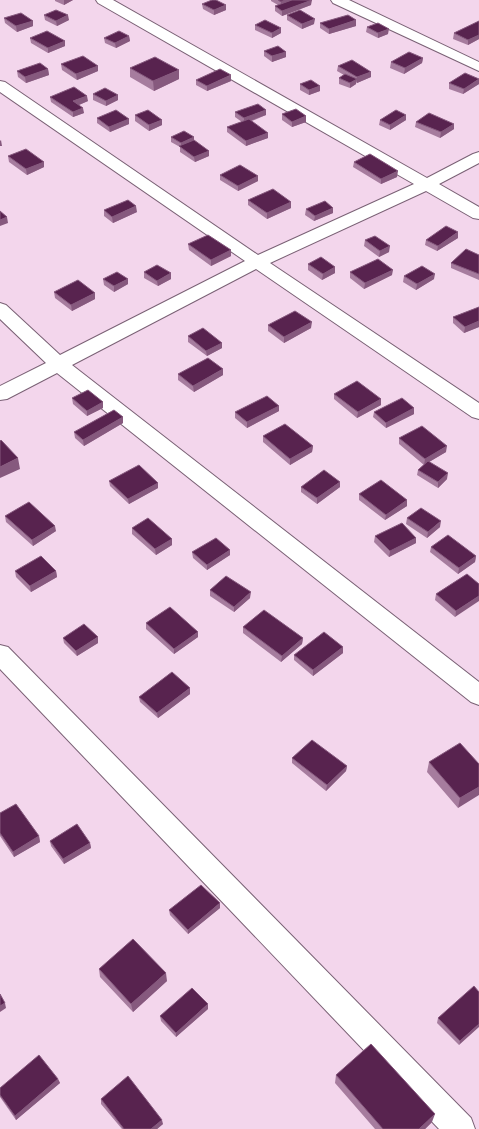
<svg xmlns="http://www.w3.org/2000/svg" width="479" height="1129" font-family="'PT Sans Narrow',sans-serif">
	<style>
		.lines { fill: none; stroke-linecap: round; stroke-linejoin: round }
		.minor-casing { stroke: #7a6175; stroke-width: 2 }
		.minor { fill: #fff; fill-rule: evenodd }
		.wall { fill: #a67c9e }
		.shaded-wall { fill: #86597e }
		.building { fill: #58234f; stroke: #86597e }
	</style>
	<rect width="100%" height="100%" fill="#f3d6ec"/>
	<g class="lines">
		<defs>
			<path id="minor" d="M96 0H113L427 178 473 154 479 152V163L439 184 479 207V219L473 218 426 191 270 263 479 403V419L472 417 256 269 72 365 479 682V705L471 702 57 373 7 399 0 400V386L46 363 0 319V303L6 305 60 355 245 261 0 92V81L5 82 258 255 414 184 98 3Z
				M331 0H349L479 62V71L333 3Z
				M0 645 8 647 471 1118 475 1129H439L0 669Z"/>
		</defs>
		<use href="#minor" class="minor-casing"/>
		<use href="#minor" class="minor"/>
	</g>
	<path class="wall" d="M55 0H73L64 5 55 1Z
		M271 0H311V5L282 16 275 11V6L278 5 271 1Z
		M202 4 226 10 214 15 203 9Z
		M44 15 69 20 57 26 45 20Z
		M287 15 314 24 302 29 287 20Z
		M4 18 33 21V26L17 32 5 23Z
		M356 20V26L329 34 320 28V23Z
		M479 21V39L468 45 453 39 454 33Z
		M255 25 281 33 272 38 255 30Z
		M367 27 388 34 378 38 366 32Z
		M129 36 130 41 116 48 105 43 104 38Z
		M30 38 65 41V46L48 53 31 43Z
		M264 51 286 52V57L272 62 264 56Z
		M423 58 422 63 404 74 390 68 391 62Z
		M61 64 98 66V71L77 80 62 70Z
		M338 66 371 77 357 83 356 82V84L350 88 339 84V78L344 75 337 71Z
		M130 68 179 79 154 91 130 77Z
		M48 69 49 75 26 83 18 77 17 71Z
		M196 80 231 81 207 91 196 85Z
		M449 83 479 84 463 94 449 89Z
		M300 84 320 91 309 95 300 90Z
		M93 94 118 95V100L106 106 93 100Z
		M50 97 88 101 79 105 84 113 73 117 51 102Z
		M235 112 266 115 252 121 268 138 246 146 227 132V127L242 122 235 117Z
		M282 114 306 116V122L292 127 282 120Z
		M135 115 162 125 149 131 135 121Z
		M406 115V120L390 130 379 125 380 120Z
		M97 118 129 119V124L110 132 97 123Z
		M416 122 454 124V129L440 138 415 127Z
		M171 137H194V141L209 151V156L195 162 180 152V147L171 142Z
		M8 156 44 162V167L27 175 9 162Z
		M354 162 397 177 381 184 353 167Z
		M220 175 258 176V181L238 191 220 180Z
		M248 200 291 202V208L267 219 248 205Z
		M306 209 333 213 314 221 305 215Z
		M104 210 137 212 113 223 104 216Z
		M458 238 437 251 425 245 426 240Z
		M365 240 389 252 379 257 364 246Z
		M188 244 231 250V256L211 266 189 250Z
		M479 255V280L451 268V263Z
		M308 264 335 267V273L322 280 308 270Z
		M144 272 171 279 158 286 144 278Z
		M350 272 392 275 364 289 350 278Z
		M404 276 434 279 416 290 403 282Z
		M103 279 128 284 114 292 104 285Z
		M54 292 95 299 72 311 55 298Z
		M479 307V327L464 333 453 323V317Z
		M268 325 311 328 284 343 268 331Z
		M188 336 222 343V348L207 356 188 342Z
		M178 374 223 375 194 392 178 380Z
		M334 394 381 399V405L357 418 334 399Z
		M72 398 103 402V408L87 416 73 404Z
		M279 406V411L247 428 235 418V412Z
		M414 408V414L386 428 373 417 374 412Z
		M123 417V423L84 446 75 438 74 432Z
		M263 436 313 446 312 452 290 465 263 442Z
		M399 438 446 452 429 462 447 479 438 488 417 475 418 470 424 465 399 444Z
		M109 481 158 483V488L129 504 110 486Z
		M301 487H340L317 504 301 492Z
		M359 494 407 500V506L385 520 359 500Z
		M5 516 56 531 33 546 6 522Z
		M407 518 440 527 427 538 406 524Z
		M132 528 172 539V545L156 555 132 534Z
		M375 536 416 538V543L389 557 374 542Z
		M431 547 476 556 475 562 458 574 430 552Z
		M192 552 230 555 207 570 193 558Z
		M15 571H56L57 577 31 592 16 577Z
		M467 574 455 617 435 600 436 594Z
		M210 590 250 598 234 612 210 596Z
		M146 623 198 637 174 654 146 629Z
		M243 627 303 638 302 644 281 662 243 633Z
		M63 638 98 643 77 656 64 643Z
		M343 647V653L313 676 294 660V655Z
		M190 694 158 718 140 702 139 697Z
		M292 758 347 766 346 771 326 791 292 763Z
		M429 762 479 764 458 808 427 772Z
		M0 813 39 836 40 842 14 857 0 836Z
		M50 841 90 843 91 848 64 864 51 846Z
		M220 908 188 934 170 915 169 910Z
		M99 969 167 981 133 1012 100 977Z
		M479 992 459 1045 437 1023 438 1018Z
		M208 1009 176 1037 161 1021 160 1016Z
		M336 1075 432 1122 425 1129H375L335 1083Z
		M58 1079 60 1083 16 1120 0 1097V1088Z
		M101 1099 163 1124 157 1129H122L101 1104Z"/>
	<path class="shaded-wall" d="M64 0H73L64 5Z
		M285 0H293L281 7V2Z
		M312 0 311 5 282 16V11Z
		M226 5V10L214 15V10Z
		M68 15 69 20 57 26 56 21Z
		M315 19 314 24 302 29V24Z
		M356 20V26L329 34V29Z
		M33 21V26L17 32 16 26Z
		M281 28V33L272 38V33Z
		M389 29 388 34 378 38V33Z
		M479 35V39L468 45V40Z
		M129 36 130 41 116 48 115 43Z
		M65 41V46L48 53V48Z
		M286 52V57L272 62V56Z
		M423 58 422 63 404 74 405 68Z
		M98 66V71L77 80 76 74Z
		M48 69 49 75 26 83 25 77Z
		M179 70V79L154 91 153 81Z
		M371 72V77L357 83V77Z
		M231 75V81L207 91V86Z
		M357 79 356 84 350 88V83Z
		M479 79V84L463 94 464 89Z
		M320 86V91L309 95V90Z
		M118 95V100L106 106V101Z
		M87 96 88 101 74 107 73 101Z
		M83 108 84 113 73 117V112Z
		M266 110V115L244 123V118Z
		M406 115V120L390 130V125Z
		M306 116V122L292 127V122Z
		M129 119V124L110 132 109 127Z
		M162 120V125L149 131V125Z
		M454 124V129L440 138 441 132Z
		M268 133V138L246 146V141Z
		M194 137V142L181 148V143Z
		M1 140 2 146H0V141Z
		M209 151V156L195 162 194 157Z
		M44 162V167L27 175 26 169Z
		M398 171 397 177 381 184V179Z
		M258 176V181L238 191V186Z
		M291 202V208L267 219V213Z
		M136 206 137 212 113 223 112 217Z
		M333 208V213L314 221 315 216Z
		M7 217 8 223 0 226V220Z
		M458 232V238L437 251 438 246Z
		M390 246 389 252 379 257 380 251Z
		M231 250V256L211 266V260Z
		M335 267V273L322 280 323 274Z
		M393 270 392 275 364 289 365 283Z
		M171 273V279L158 286 157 281Z
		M435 274 434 279 416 290 417 284Z
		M128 279V284L114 292V286Z
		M95 293V299L72 311 71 305Z
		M479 321V327L464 333 465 327Z
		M312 322 311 328 284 343V337Z
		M222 343V348L207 356 206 351Z
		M223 369V375L194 392 193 386Z
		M381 399V405L357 418 358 412Z
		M103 402V408L87 416V411Z
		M279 406V411L247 428V422Z
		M414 408V414L386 428V423Z
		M123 417V423L84 446 83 440Z
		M313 446 312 452 290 465V459Z
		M447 446 446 452 424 465 425 459Z
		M18 458 20 469 0 478V467Z
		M448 473 447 479 438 488V482Z
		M340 482V487L317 504V498Z
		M158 483V488L129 504 128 499Z
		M407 500V506L385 520 386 515Z
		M441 521 440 527 427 538 428 532Z
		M55 526 56 531 33 546 32 540Z
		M416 538V543L389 557 390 551Z
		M172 539V545L156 555 155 549Z
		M230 550V555L207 570V565Z
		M476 556 475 562 458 574 459 568Z
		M56 571 57 577 31 592 30 586Z
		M251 592 250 598 234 612V607Z
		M479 596V601L455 617 456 611Z
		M198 632V637L174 654V649Z
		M98 637V643L77 656 76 651Z
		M303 638 302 644 281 662 282 656Z
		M343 647V653L313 676V670Z
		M190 688V694L158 718 157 713Z
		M347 766 346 771 326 791 327 785Z
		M479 787V795L458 808 460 798Z
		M39 836 40 842 14 857 13 852Z
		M90 843 91 848 64 864 63 859Z
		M220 903V908L188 934V930Z
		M166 973 167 981 133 1012 131 1004Z
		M5 1003 6 1008 0 1012V1006Z
		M208 1004V1009L176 1037V1033Z
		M479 1024V1027L459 1045 460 1041Z
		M58 1079 60 1083 16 1120 15 1116Z
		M435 1114 432 1122 425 1129H419Z
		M162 1120 163 1124 157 1129H151Z"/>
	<path class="building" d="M212 0H216L226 5 214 10 202 4Z
		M278 0H285L281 2Z
		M292 0H312L282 11 275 6Z
		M56 10 68 15 56 21 44 15Z
		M300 10 315 19 302 24 287 15Z
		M21 13 33 21 16 26 4 18Z
		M348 15 356 20 329 29 320 23Z
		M265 20 281 28 272 33 255 25Z
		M479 21V35L468 40 454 33Z
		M378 23 389 29 378 33 367 27Z
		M47 31 65 41 48 48 30 38Z
		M119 31 129 36 115 43 104 38Z
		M278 46 286 52 272 56 264 51Z
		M409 52 423 58 405 68 391 62Z
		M83 56 98 66 76 74 61 64Z
		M155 57 179 70 153 81 130 68Z
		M352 60 371 72 357 77 338 66Z
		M40 63 48 69 25 77 17 71Z
		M220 69 231 75 207 86 196 80Z
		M465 73 479 79 464 89 449 83Z
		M345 74 357 79 350 83 339 78Z
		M311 80 320 86 309 90 300 84Z
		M74 87 87 96 73 101 83 108 73 112 50 97Z
		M105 88 118 95 106 101 93 94Z
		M258 104 266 110 244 118 235 112Z
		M296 109 306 116 292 122 282 114Z
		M116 110 129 119 109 127 97 118Z
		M148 110 162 120 149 125 135 115Z
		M396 110 406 115 390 125 380 120Z
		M429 113 454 124 441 132 416 122Z
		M249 119 268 133 246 141 227 127Z
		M184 131 194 137 181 143 171 137Z
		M194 140 209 151 194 157 179 146Z
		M26 149 44 162 26 169 8 156Z
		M370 154 398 171 381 179 354 162Z
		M240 165 258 176 238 186 220 175Z
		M273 189 291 202 267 213 248 200Z
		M128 200 136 206 112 217 104 210Z
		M325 201 333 208 315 216 306 209Z
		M0 211 7 217 0 220Z
		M446 226 458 232 438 246 426 240Z
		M208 235 231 250 211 260 188 244Z
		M375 236 390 246 380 251 365 240Z
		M466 249 479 255V274L451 263Z
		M321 257 335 267 323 274 308 264Z
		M378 259 393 270 365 283 350 272Z
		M157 265 171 273 157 281 144 272Z
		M422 266 435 274 417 284 404 276Z
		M117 272 128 279 114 286 103 279Z
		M78 280 95 293 71 305 54 292Z
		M479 307V321L465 327 453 317Z
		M295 311 312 322 284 337 268 325Z
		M203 328 222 343 206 351 188 336Z
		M208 358 223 369 193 386 178 374Z
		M357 381 381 399 358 412 334 394Z
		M88 390 103 402 87 411 72 398Z
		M267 396 279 406 247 422 235 412Z
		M402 398 414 408 386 423 374 412Z
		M114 410 123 417 83 440 74 432Z
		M285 424 313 446 290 459 263 436Z
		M422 426 447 446 425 459 399 438Z
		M1 440 18 458 0 467V441Z
		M428 461 448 473 438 482 418 470Z
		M139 465 158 483 128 499 109 481Z
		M324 470 340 482 317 498 301 487Z
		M381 480 407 500 386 515 359 494Z
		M29 502 55 526 32 540 5 516Z
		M421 508 441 521 428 532 407 518Z
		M148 518 172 539 155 549 132 528Z
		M402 523 416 538 390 551 375 536Z
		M448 535 476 556 459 568 431 547Z
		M216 538 230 550 207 565 192 552Z
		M41 556 56 571 30 586 15 571Z
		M467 574 479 584V596L456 611 436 594Z
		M226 576 251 592 234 607 210 590Z
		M170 607 198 632 174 649 146 623Z
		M264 610 303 638 282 656 243 627Z
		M84 624 98 637 76 651 63 638Z
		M324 632 343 647 313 670 294 655Z
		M172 672 190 688 157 713 139 697Z
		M312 740 347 766 327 785 292 758Z
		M460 743 479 764V787L460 798 429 762Z
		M16 804 39 836 13 852 0 833V813Z
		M77 824 90 843 63 859 50 841Z
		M201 885 220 903 188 930 169 910Z
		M133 939 166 973 131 1004 99 969Z
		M474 986 479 992V1024L460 1041 438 1018Z
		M192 988 208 1004 176 1033 160 1016Z
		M0 994 5 1003 0 1006Z
		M371 1044 435 1114 419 1129H383L336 1075Z
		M39 1055 58 1079 15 1116 0 1095V1088Z
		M128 1076 162 1120 151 1129H124L101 1099Z"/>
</svg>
